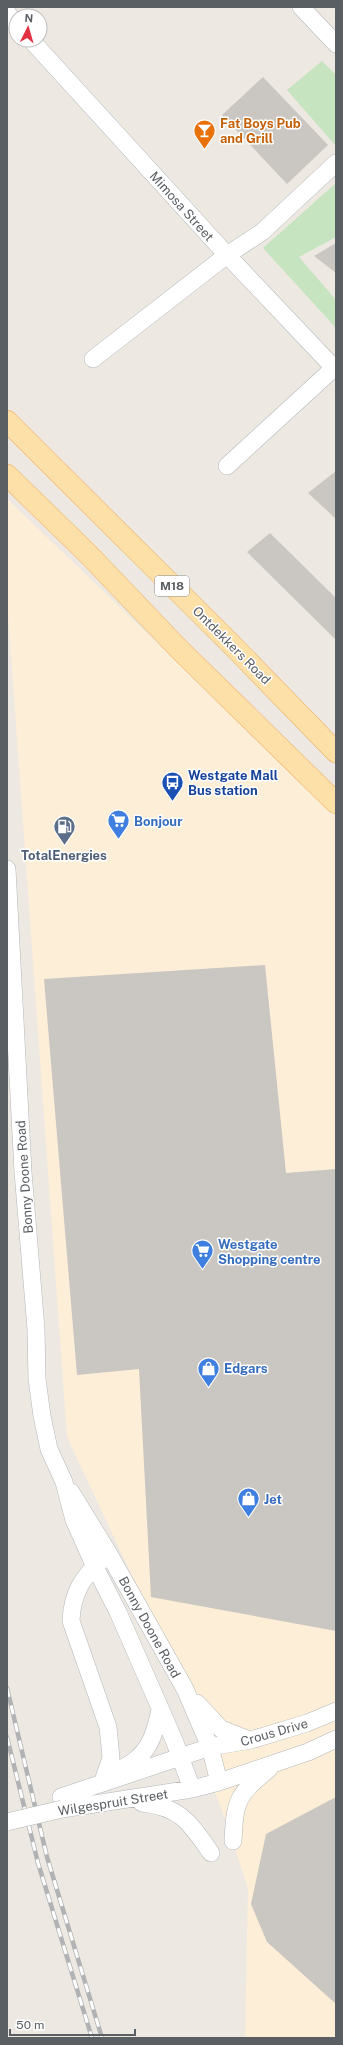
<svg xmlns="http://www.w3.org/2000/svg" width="343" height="2045" font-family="'Public Sans',sans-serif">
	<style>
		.commercial { fill: #fdeed7 }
		.green { fill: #c5e4bf }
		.building { fill: #cac6c1 }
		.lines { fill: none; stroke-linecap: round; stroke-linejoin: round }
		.minor-casing { stroke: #b3b6b9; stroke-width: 18 }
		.major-casing { stroke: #edab5b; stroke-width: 22 }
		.minor { stroke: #fff; stroke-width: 17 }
		.major { stroke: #fde0a7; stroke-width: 21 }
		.rail-casing { stroke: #b1b2b3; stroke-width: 4.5 }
		.rail { stroke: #fff; stroke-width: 3; stroke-dasharray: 9; stroke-linecap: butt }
		.minor-bridge-casing { stroke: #b3b6b9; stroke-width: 18; stroke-linecap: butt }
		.minor-bridge { stroke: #fff; stroke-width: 17 }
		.labels { text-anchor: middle; stroke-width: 3; stroke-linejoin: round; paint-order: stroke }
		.shield { fill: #fff; stroke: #8c8f92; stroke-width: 1 }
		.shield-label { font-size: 12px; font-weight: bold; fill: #5a5f63 }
		.food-label { font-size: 13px; font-weight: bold; fill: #c56008; stroke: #fff; text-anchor: start }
		.street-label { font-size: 13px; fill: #5a5f63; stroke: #fff }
		.transit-label { font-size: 13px; font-weight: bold; fill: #164399; stroke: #fff; text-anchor: start }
		.shop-label { font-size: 13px; font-weight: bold; fill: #366cbe; stroke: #fff; text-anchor: start }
		.service-label { font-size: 13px; font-weight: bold; fill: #4e5e75; stroke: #fff }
	</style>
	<rect width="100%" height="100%" fill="#ede9e2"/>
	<path class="commercial" d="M7 499 336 814V2038H245L248 1889 229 1829 204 1764 210 1746 185 1689 67 1437 7 600Z"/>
	<path class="green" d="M322 61 336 75V146L287 90Z
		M336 183V237L299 257 336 300V328L263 248Z"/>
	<path class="building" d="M263 77 328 145 287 184 222 115Z
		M336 243V273L314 256Z
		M336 471V519L308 493Z
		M270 533 336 598V640L247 552Z
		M265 965 286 1173 336 1169V1631L151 1597 139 1369 77 1375 44 979Z
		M336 1797V2004L267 1942 251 1904 266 1834Z"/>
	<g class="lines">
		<defs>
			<path id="minor" d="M301 7 336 44
				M7 13 16 23
				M31 40 227 255 336 370
				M93 359 227 255 262 232 336 163
				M227 466 334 368
				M7 869 23 1172 36 1329 37 1379 42 1416 49 1449 64 1482 74 1520 95 1567 118 1612 174 1740 192 1789
				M71 1492 109 1554 185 1689 210 1747 219 1782
				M102 1560C82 1577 72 1594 71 1621L108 1727 111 1758 104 1778
				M197 1703 221 1729 249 1740
				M121 1769C148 1756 154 1738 160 1710
				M61 1797 210 1747 251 1740 307 1723 336 1711
				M142 1803C181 1807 190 1823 211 1853
				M62 1809 192 1789 219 1782 308 1752 336 1739
				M233 1841C235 1800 237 1795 269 1769"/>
			<path id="major" d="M7 421 233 646 336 752
				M7 475 88 554 179 649 336 803"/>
		</defs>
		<use href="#minor" class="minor-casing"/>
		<use href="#major" class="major-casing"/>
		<use href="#minor" class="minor"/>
		<use href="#major" class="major"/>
		<defs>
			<path id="rail" d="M7 1688 47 1857 102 2038
				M7 1737 38 1863 92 2038"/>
		</defs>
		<use href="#rail" class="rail-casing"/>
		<use href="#rail" class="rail"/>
		<defs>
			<path id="minor-bridge" d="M7 1822 62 1809"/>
		</defs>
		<use href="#minor-bridge" class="minor-bridge-casing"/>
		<use href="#minor-bridge" class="minor-bridge"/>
	</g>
	<defs>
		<symbol id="bar-pin" viewBox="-11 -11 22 30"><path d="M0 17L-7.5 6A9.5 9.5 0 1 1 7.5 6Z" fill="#e8710a" stroke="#fff"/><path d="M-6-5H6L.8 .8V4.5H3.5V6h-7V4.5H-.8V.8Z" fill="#fff"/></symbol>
		<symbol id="bus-pin" viewBox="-11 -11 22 30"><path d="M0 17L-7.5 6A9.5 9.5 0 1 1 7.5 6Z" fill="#1a4fb4" stroke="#fff"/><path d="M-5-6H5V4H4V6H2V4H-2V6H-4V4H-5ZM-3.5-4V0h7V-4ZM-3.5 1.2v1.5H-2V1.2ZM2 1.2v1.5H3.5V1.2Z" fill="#fff"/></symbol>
		<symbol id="supermarket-pin" viewBox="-11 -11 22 30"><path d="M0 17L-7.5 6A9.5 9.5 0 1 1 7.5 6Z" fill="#3f7fe0" stroke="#fff"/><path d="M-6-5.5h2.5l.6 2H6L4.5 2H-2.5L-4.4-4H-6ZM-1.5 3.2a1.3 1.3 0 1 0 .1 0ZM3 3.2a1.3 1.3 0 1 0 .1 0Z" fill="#fff"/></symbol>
		<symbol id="fuel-pin" viewBox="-11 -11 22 30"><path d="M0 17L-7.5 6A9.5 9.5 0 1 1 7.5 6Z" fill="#5c6f8a" stroke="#fff"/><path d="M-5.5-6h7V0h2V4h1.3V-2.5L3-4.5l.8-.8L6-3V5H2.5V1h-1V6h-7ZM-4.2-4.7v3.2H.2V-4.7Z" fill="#fff"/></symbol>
		<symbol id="shop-pin" viewBox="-11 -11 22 30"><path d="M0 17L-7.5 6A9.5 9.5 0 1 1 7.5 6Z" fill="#3f7fe0" stroke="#fff"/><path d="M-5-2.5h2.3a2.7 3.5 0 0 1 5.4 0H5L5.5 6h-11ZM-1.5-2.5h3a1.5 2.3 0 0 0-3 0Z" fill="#fff"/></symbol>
	</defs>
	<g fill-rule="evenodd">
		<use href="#bar-pin" x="192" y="118" width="25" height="34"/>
		<use href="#bus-pin" x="160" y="770" width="25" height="34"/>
		<use href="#supermarket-pin" x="106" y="808" width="25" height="34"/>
		<use href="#fuel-pin" x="52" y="814" width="25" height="34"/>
		<use href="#supermarket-pin" x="190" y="1238" width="25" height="34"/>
		<use href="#shop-pin" x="196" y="1356" width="25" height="34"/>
		<use href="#shop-pin" x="236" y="1486" width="25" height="34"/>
	</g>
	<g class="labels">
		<rect class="shield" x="155" y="576" width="34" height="20" rx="3"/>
		<g class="shield-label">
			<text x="172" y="590">M18</text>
		</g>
		<g class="food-label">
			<text x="220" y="128">Fat Boys Pub<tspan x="220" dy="15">and Grill</tspan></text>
		</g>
		<g class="street-label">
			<text transform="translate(182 206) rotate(48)" y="5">Mimosa Street</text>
			<text transform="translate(232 645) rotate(45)" y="5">Ontdekkers Road</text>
			<text transform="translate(24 1177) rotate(-94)" y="5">Bonny Doone Road</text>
			<text transform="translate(150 1627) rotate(61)" y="5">Bonny Doone Road</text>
			<text transform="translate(274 1732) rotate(-16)" y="5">Crous Drive</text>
			<text transform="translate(113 1802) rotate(-9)" y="5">Wilgespruit Street</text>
		</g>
		<g class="transit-label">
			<text x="188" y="780">Westgate Mall<tspan x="188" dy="15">Bus station</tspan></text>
		</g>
		<g class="shop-label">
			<text x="134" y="826">Bonjour</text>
			<text x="218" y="1249">Westgate<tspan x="218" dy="15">Shopping centre</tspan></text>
			<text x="224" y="1373">Edgars</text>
			<text x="264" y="1504">Jet</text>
		</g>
		<g class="service-label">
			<text x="64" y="860">TotalEnergies</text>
		</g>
	</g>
	<rect width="343" height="2045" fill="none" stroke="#5a5f63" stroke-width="16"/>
	<g transform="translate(28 28) rotate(5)"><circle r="19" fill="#ffffff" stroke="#bdbfc1"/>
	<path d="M0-3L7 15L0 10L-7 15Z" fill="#e43141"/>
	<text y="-6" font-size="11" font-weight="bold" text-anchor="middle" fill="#5a5f63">N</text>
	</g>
	<path d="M10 2029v6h125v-6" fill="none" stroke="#5a5f63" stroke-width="2"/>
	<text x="16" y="2029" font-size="12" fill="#5a5f63" stroke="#ffffff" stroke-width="3" paint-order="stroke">50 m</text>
</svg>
